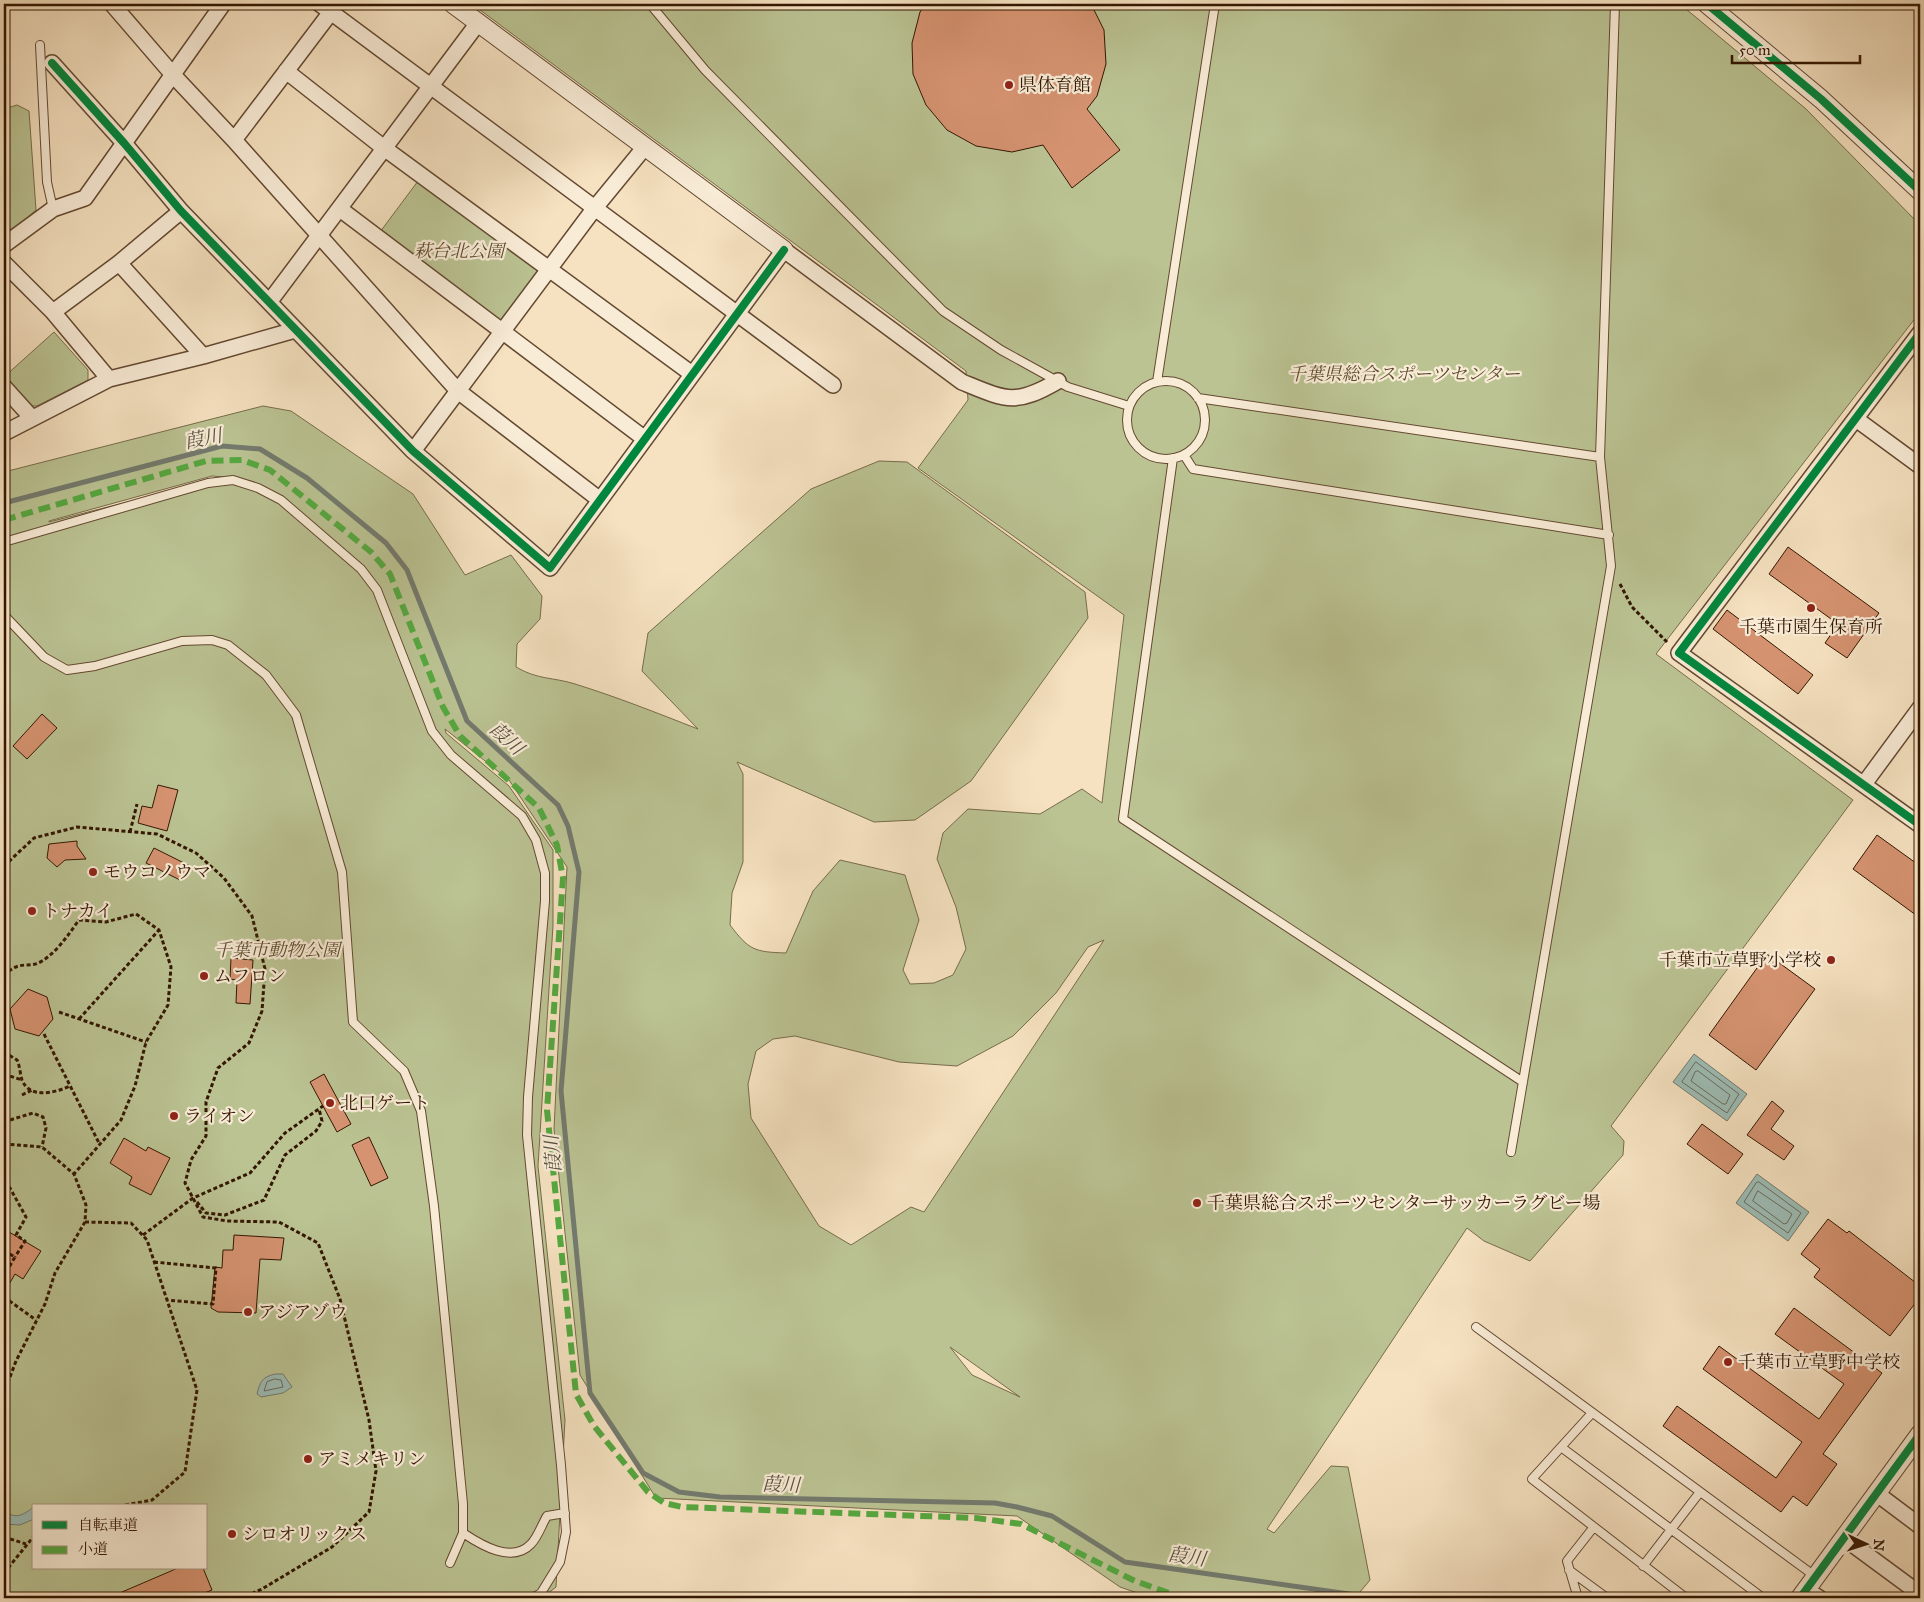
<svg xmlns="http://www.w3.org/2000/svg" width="1924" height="1602" font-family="'IM FELL Great Primer','Noto Serif JP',serif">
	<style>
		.green { fill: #bbc393; stroke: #776c4a; fill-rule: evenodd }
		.water { fill: #9dbdb6; stroke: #737a6e }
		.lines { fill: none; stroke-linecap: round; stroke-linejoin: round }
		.shore { stroke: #686a5c; stroke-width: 1 }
		.stream { stroke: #737a6e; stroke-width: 5 }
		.building { fill: #d69371; stroke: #331601 }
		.service-casing { stroke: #644931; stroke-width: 10 }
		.minor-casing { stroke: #644931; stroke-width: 18 }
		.tertiary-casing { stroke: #644931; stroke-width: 20 }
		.path { stroke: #331601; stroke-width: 3; stroke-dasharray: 4 2.5; stroke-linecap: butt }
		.service { stroke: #f9ecd7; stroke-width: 8 }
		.minor { stroke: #f9ecd7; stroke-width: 15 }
		.tertiary { stroke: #f9ecd7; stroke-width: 18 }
		.quiet { stroke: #54a940; stroke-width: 6; stroke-dasharray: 12 6; stroke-linecap: butt }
		.cycleway-casing { stroke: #f9ecd7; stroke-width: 11 }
		.cycleway { stroke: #00873e; stroke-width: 8 }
		.poi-dot { fill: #8f2418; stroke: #f9ecd7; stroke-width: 2 }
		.labels { text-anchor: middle; stroke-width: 4.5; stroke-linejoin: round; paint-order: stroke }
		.poi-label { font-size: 18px; fill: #331601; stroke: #f9ecd7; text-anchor: start }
		.park-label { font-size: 18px; font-style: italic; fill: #5c4a2d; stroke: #f9ecd7 }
		.water-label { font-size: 19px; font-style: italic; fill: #585040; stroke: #f9ecd7 }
	</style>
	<rect width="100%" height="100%" fill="#f6e2c1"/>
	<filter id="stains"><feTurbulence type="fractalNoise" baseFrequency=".004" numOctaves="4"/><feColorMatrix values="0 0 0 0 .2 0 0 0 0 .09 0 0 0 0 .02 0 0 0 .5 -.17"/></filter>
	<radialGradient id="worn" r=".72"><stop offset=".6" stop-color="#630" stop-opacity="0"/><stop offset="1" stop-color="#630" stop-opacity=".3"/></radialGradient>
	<path class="green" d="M472 4H1680L1806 109 1920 225V312L1656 654 1853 800 1611 1126 1624 1141 1623 1155 1530 1261 1484 1241 1467 1228 1267 1529 1274 1533 1331 1466 1348 1467 1370 1580 1355 1598H1152L1120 1587 1017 1516 656 1498 580 1375 554 1129 567 867 509 780 445 729 446 733 509 786 553 850V925L538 1166 565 1420 556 1587 542 1598H4V472L263 406 291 411 413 494 465 575 511 555 542 596 540 619 517 644 516 667C538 680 553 677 575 684 617 697 657 713 698 729L642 671 648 633 811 489 879 461 907 462 1085 592 1088 618 971 781 915 820 874 822 737 762 743 774V862L732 893 730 925C749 950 754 952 786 953L813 891 840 860 905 875 919 920 903 970 910 984 934 983 953 975 966 949 956 907 937 859 943 833 968 809 1040 814 1082 789 1102 803 1124 615 918 468 968 400 966 371ZM212 476 225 477 49 522V521ZM1104 940 924 1212 911 1207 851 1245 819 1226 751 1118 748 1084 756 1051 773 1039 795 1036 899 1062 957 1066 1013 1036 1056 993 1088 947ZM950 1347 1020 1397 972 1375ZM34 1506H206V1568H34Z
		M17 105 29 111 36 210 4 238V109Z
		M418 181 538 271 500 321 380 232Z
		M54 332 88 370V380L37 406H29L4 377Z"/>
	<path class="water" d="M1694 1054 1747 1094 1727 1121 1673 1082Z
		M1757 1174 1809 1212 1788 1241 1736 1203Z
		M275 1374H283L292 1387 283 1393 261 1397 257 1394C260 1382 262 1377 275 1374Z
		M4 1498 7 1513C18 1519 24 1514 34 1507V1519L20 1525 4 1524Z"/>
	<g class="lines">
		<path class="shore" d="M1696 1062 1739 1094 1727 1113 1682 1082Z
			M1698 1071 1730 1095 1726 1104H1723L1691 1081 1695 1072Z
			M1759 1182 1801 1213 1788 1233 1744 1202 1756 1183Z
			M1758 1191 1792 1214 1787 1223 1784 1224 1753 1201Z
			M275 1379 281 1380 283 1387 264 1391 267 1382Z"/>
		<path class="stream" d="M4 503 222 446 260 449 307 478 386 543 407 570 467 721 558 805 568 826 579 872 561 1091 590 1393 643 1473 679 1492 720 1497 995 1503 1017 1507 1052 1516 1125 1562 1377 1598"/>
	</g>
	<path class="building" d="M926 4H1091L1104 30 1106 64 1097 96 1087 109 1120 150 1072 188 1043 145 1012 152 976 146 947 130 926 105 913 74 912 43 920 12Z
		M1788 547 1879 613 1847 658 1825 643 1838 624 1769 574Z
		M1727 610 1813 675 1798 694 1713 629Z
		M42 714 57 728 27 759 13 746Z
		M158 785 178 790 167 831 138 823 142 806 152 808Z
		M1877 835 1920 866V918L1853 869Z
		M77 841V846L86 859 65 860 57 867 47 858 49 844Z
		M154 848 190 866 182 881 146 863Z
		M1767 954 1815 989 1756 1070 1709 1035Z
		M231 958 253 960 250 1004 236 1003 237 980 230 979Z
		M28 989 47 997 53 1019 39 1036 15 1029 10 1009Z
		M324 1074 351 1124 337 1132 310 1082Z
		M1772 1101 1784 1111 1771 1129 1794 1146 1784 1160 1747 1135Z
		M1702 1124 1743 1154 1728 1174 1687 1144Z
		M369 1137 388 1178 371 1186 352 1145Z
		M124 1138 146 1151 148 1147 170 1158 151 1195 129 1184 132 1177 110 1163Z
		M1828 1219 1847 1233 1849 1231 1920 1286V1297L1890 1336 1814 1277 1820 1269 1801 1254Z
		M4 1229 41 1251 23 1279 15 1274 4 1293Z
		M234 1235 284 1238 281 1260 260 1259 256 1313 218 1312 211 1308 215 1267 222 1268 223 1250H233Z
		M1794 1308 1882 1373 1823 1454 1837 1464 1807 1506 1793 1496 1781 1512 1663 1426 1677 1406 1776 1478 1802 1442 1703 1369 1719 1346 1819 1419 1844 1384 1775 1334Z
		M178 1568H203L212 1590 192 1598H108Z"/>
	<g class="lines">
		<defs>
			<path id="service" d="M650 4 705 70 943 311 1001 350 1068 387 1129 406
				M40 45 47 182 53 209
				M1127 420a39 39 0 1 1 78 0a39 39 0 1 1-78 0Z
				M1157 382 1215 4
				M1198 398 1600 457
				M1184 455 1193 469 1609 535
				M1173 458 1123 819 1523 1082
				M4 542 208 483 233 480 258 488 281 500 361 569 377 590 432 731 451 755 522 816 536 840 545 873V901L528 1097 527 1135 561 1465 566 1532 560 1562 541 1593 532 1598
				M4 615 44 657 67 670 95 666 182 641 212 640 228 645 266 675 296 715 342 872 353 1022 404 1071 421 1111 434 1206 463 1504V1533L450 1563
				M1511 1152 1611 566 1600 457 1615 4
				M1476 1327 1816 1577
				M1592 1413 1532 1479 1686 1598
				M1561 1447 1763 1598
				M463 1533C481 1545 512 1564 531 1544 538 1537 542 1524 547 1516L565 1513
				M1643 1566 1700 1492
				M1569 1570 1607 1598
				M1578 1598 1567 1561 1593 1528"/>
			<path id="minor" d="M112 4 174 76 234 140 458 391 600 500
				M320 4 833 385
				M52 63 124 143 181 211 413 451 550 568 784 250 962 382C1006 400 1015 406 1058 381
				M286 71 384 148 692 374
				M234 140 331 12
				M340 209 645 439
				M4 245 53 209 85 198 223 4
				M4 263 53 312 109 379
				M119 263 203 356
				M270 301 478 23
				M53 312 119 263 181 211
				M1920 333 1679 653 1920 825
				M4 387 32 418
				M1856 419 1920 466
				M4 433 109 379 203 356 295 330
				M413 451 594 209 644 148
				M1864 784 1920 708
				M1876 1493 1920 1526
				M1844 1538 1920 1594
				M1806 1590 1819 1598"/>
			<path id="tertiary" d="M453 4 784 250
				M1707 4 1821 99 1920 191
				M1800 1598 1920 1434"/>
		</defs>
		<use href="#service" class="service-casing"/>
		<use href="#minor" class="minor-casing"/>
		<use href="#tertiary" class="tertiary-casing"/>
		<path class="path" d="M1620 584 1632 607 1668 643
			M130 832 137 804
			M4 866 34 838 77 827 157 834 196 853 224 878 252 916 265 969 262 1011 249 1043 218 1068 206 1102V1136L191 1160 185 1183 203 1217 227 1221 279 1222 318 1243 340 1299 369 1420 376 1471 369 1512 332 1547 262 1589 242 1598
			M4 872 6 886 4 889
			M4 976C20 958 29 970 42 961 58 951 68 935 79 920L106 922 136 914 159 930 171 967 168 1005 146 1042 135 1086 121 1120 74 1174
			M59 1012 146 1042
			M79 1019 159 930
			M44 1034 100 1145
			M4 1052 17 1060C20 1066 20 1074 22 1080 30 1100 57 1092 70 1086
			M4 1074 22 1080
			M22 1095 32 1090
			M4 1118 10 1120 33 1113 43 1117 46 1128 42 1147
			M4 1144 42 1147 74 1174 86 1205 85 1222 55 1273 45 1304 16 1361 4 1393
			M4 1182 10 1188 26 1217 16 1235 25 1241 15 1257
			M197 1202 206 1213 225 1215 264 1200 285 1155 316 1131 322 1121 319 1109
			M85 1222 131 1223 147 1240 197 1390 185 1472 152 1500 120 1506
			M143 1235 193 1198 250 1173 285 1133 323 1106
			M4 1251 15 1257 4 1276
			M154 1262 216 1268 213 1304 166 1300
			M4 1297 36 1320
			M4 1537 26 1544
			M4 1573 34 1536"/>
		<use href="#service" class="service"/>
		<use href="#minor" class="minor"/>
		<use href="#tertiary" class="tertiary"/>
		<path class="quiet" d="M4 520 206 461 242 460 270 470 371 552 390 574 443 707 460 736 539 808 557 845 563 878 547 1110 576 1394 594 1426 648 1492 664 1503 682 1507 976 1518 1021 1524 1135 1581 1183 1598"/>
		<defs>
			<path id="cycleway" d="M1707 4 1821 99 1920 191
				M52 63 124 143 181 211 413 451 550 568 784 250
				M1920 333 1679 653 1920 825
				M1800 1598 1920 1434"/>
		</defs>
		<use href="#cycleway" class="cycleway-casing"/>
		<use href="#cycleway" class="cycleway"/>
	</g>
	<g class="poi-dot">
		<circle cx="1009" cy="85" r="5"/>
		<circle cx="1811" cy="608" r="5"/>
		<circle cx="93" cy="872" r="5"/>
		<circle cx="32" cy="911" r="5"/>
		<circle cx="1831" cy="960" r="5"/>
		<circle cx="204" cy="976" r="5"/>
		<circle cx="330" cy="1103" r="5"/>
		<circle cx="174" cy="1116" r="5"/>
		<circle cx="1197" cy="1203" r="5"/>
		<circle cx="248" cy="1312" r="5"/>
		<circle cx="1728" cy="1362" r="5"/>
		<circle cx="308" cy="1459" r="5"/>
		<circle cx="232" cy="1534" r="5"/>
	</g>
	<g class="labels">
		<g class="poi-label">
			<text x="1019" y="91">県体育館</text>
			<text x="1811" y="633" text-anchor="middle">千葉市園生保育所</text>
			<text x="103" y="878">モウコノウマ</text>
			<text x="42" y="917">トナカイ</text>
			<text x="1821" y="966" text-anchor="end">千葉市立草野小学校</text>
			<text x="214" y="982">ムフロン</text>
			<text x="340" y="1109">北口ゲート</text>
			<text x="184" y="1122">ライオン</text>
			<text x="1207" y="1209">千葉県総合スポーツセンターサッカーラグビー場</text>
			<text x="258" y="1318">アジアゾウ</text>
			<text x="1738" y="1368">千葉市立草野中学校</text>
			<text x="318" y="1465">アミメキリン</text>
			<text x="242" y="1540">シロオリックス</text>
		</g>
		<g class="park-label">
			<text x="459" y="257">萩台北公園</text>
			<text x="1404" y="380">千葉県総合スポーツセンター</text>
			<text x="277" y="956">千葉市動物公園</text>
		</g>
		<g class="water-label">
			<text transform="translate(203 438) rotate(-11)" y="7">葭川</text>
			<text transform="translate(507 738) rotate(42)" y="7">葭川</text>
			<text transform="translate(552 1154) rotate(-95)" y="7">葭川</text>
			<text transform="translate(781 1484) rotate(2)" y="7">葭川</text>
			<text transform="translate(1187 1556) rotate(8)" y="7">葭川</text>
		</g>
	</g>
	<rect width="1924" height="1602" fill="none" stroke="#f6e2c1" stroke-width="20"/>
	<rect x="5" y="5" width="1914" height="1592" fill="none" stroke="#331601" stroke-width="2.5"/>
	<rect x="10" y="10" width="1904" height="1582" fill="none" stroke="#331601"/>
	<rect x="32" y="1504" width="175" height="65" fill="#f9ecd7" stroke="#aa9681"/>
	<rect x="42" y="1521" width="25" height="8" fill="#00873e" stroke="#aa9681"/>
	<text x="78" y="1530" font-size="15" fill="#331601">自転車道</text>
	<rect x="42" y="1546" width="25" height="8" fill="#54a940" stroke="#aa9681"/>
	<text x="78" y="1554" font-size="15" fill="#331601">小道</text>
	<g transform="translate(1866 1544) rotate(94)" stroke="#f9ecd7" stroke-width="4" paint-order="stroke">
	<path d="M0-4L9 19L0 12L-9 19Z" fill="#331601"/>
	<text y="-8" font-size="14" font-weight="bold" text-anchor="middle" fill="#331601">N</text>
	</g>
	<path d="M1732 55v8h128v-8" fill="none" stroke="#331601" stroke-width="2.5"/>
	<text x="1739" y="55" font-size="15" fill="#331601" stroke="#f9ecd7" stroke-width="4" paint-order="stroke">50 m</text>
	<rect width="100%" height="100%" filter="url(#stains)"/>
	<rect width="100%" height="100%" fill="url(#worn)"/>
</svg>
